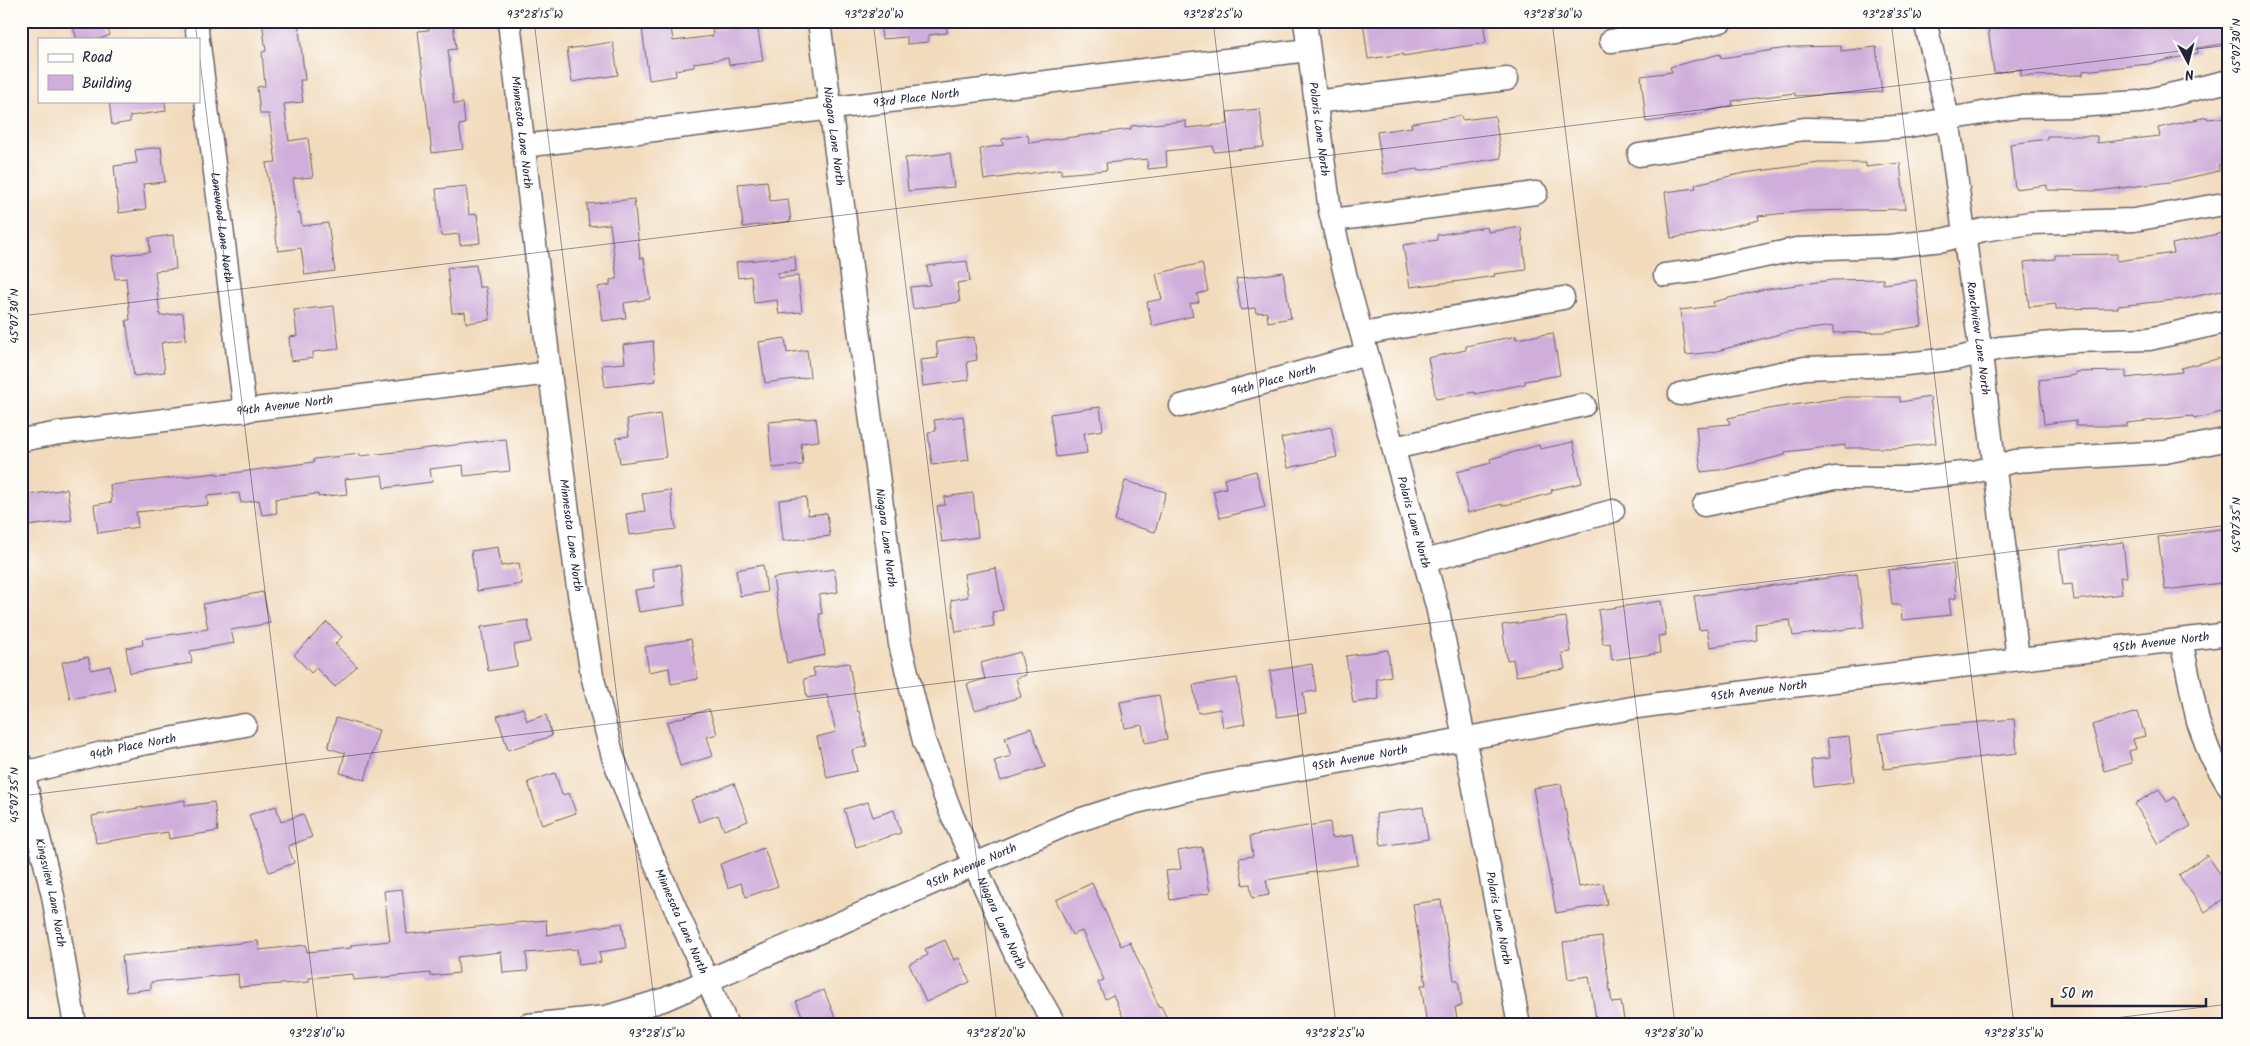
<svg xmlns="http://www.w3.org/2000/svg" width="2250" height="1046" font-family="Kalam,sans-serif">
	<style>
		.building { fill: #d0aedb }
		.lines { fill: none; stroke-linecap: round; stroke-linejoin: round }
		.minor-casing { stroke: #6b6368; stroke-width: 25 }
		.minor { stroke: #fff; stroke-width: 22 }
		.ticks { fill: none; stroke: #22223b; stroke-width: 1; stroke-opacity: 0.45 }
		.labels { text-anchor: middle; stroke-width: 4.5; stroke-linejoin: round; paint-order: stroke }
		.street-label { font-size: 12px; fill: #22223b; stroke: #fdfcf7 }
		.neatline { fill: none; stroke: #22223b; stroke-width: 2 }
		.ticks-label { font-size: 12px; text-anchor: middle; fill: #22223b }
	</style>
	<rect width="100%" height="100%" fill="#fdfcf7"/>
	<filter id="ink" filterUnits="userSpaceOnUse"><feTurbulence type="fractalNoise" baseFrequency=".02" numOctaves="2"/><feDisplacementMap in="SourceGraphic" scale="10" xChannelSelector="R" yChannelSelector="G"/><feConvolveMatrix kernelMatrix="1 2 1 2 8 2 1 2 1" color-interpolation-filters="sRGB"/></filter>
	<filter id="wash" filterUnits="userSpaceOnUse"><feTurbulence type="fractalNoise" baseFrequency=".0096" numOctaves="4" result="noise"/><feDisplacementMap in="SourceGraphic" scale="20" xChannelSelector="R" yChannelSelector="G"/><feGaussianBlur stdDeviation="1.12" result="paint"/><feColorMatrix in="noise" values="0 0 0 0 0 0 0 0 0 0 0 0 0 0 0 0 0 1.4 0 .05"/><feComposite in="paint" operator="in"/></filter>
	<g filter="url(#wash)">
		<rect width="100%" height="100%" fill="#f2dbbd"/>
		<g id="blocks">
			<path class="building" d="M71 21H105L110 35 100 39H77Z
				M262 21H298L305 80H300L303 102 284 104 289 141 308 138 313 177 293 179 298 214 300 213 302 226 328 223 335 271 305 275 301 248 278 251 266 163 276 162 269 114H260L257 87 265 86 262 52 266 51Z
				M428 21H453L456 49 448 50 454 104 463 103 465 124 459 125 463 149 432 153 418 31 429 30Z
				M641 21H670L673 41 713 36 712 30 757 24 763 61 729 65 728 58 694 63V67L675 70 676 76 649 80Z
				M880 21H946L947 33 928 35V42L907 44V37L882 39Z
				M1363 21H1483L1486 43 1403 56V54L1368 59Z
				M2082 21V26L2124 21H2227L2229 43 2197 48 2198 53 2149 64 2083 71V75L2021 76V69L1994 73 1988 28 2020 22Z
				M613 42 618 75 572 82 567 49Z
				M1841 46V51L1876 47 1882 92 1795 96V93L1732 101 1733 105 1689 116 1646 122 1641 76 1672 72 1670 67 1720 54 1721 58 1794 47Z
				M109 101H165L166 111 130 116V122L112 125Z
				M1260 109 1264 147 1214 152 1213 146 1166 151 1167 167 1148 169 1147 159 1106 163 1107 170 1061 174V169L984 180 980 149 1003 145 1002 139 1028 135 1029 143 1131 129V126L1186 121V128L1228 124 1227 112Z
				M1461 116 1462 120 1495 116 1501 158 1418 171 1417 169 1383 174 1377 132 1412 127 1411 123Z
				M2207 117 2208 119 2229 117V163L2218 165 2219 171 2170 182 2097 191 2047 190V185L2015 189 2010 144 2047 139V136H2097V143L2160 136 2158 128Z
				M161 147 165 182 143 184 146 209 119 213 114 166 137 163 135 150Z
				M950 153 954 187 908 191 905 158Z
				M1819 163H1866V167L1900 163 1905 209 1807 211 1758 216 1759 220 1693 235 1671 238 1665 192 1696 188 1695 184 1744 173Z
				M767 181 770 201 788 199 791 221 743 227 738 184Z
				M466 186 469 215 477 214 480 243 460 245 459 234 441 236 436 189Z
				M634 199 640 258H644L650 299 624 303 626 318 603 321 598 287 610 285V280L617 279 610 224 589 226 587 204Z
				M1487 227 1488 232 1521 227 1526 270 1494 274 1495 276 1469 280 1410 287 1403 245 1437 240V235Z
				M2222 233 2229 262V289L2184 299 2118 306V308L2056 309V304L2029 307 2024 262 2055 259V255L2117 254V261L2174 253 2172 244Z
				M173 235 176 269 155 271 160 316 183 313 186 339 161 343 165 372 134 376 126 320H130L126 278 115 279 112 256 150 252 149 238Z
				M795 256 796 271 777 273 778 278 798 276 802 312 779 314 777 300 754 303 751 276 738 278 736 262Z
				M967 261 970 281 957 283 960 302 913 309 910 287 930 285 927 266Z
				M1202 263 1208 291 1197 294 1199 302 1190 304 1193 316 1152 326 1147 302 1162 299 1156 274Z
				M476 265 479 287H486L490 320 466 323 465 312 452 313 447 268Z
				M1283 272 1291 318 1268 322 1267 312 1256 313 1255 308 1241 310 1236 279Z
				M1883 279V284L1916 280 1922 326 1884 332 1833 333V326L1787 332 1713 352 1686 355 1680 310 1714 306 1713 302 1761 290 1832 280Z
				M334 306 339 349 313 352V358L291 361 289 337 297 336 294 310Z
				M1553 333 1560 375 1525 381V384L1475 394V392L1436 399 1428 358 1466 350V346L1516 336V339Z
				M974 337 977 360 967 362 969 380 923 386 920 360 938 358 936 342Z
				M785 338 787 353 807 350 810 377 765 383 759 342Z
				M653 341 656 381 605 387 602 365 625 363 623 345Z
				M2229 356V410L2194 419 2193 416 2127 423V426H2076V420L2044 424 2039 380 2075 375V372L2126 371V378L2182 372 2181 368Z
				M1845 397H1900V402L1930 397 1936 443 1897 448H1845V445L1785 452V455L1727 469 1701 472 1696 427 1730 424 1728 418 1774 408Z
				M1100 407 1103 430 1084 433 1087 453 1056 457 1050 414Z
				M660 414 666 457 620 463 616 438 629 436 627 419Z
				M963 416 969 460 932 465 928 432 936 431 934 420Z
				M816 418 819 441 801 443 803 465 772 468 768 422Z
				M1331 427 1337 457 1288 468 1281 438Z
				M506 439 510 471 464 476 463 465 430 469 432 482 384 488 382 475 345 479 347 494 318 497V494L275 499 277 513 262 515 259 500 241 503 239 493 207 496 208 505 136 512 138 527 98 533 94 505 112 502 110 485 217 473 218 475 314 462V459L360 454 361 456Z
				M1573 442 1582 483 1551 490 1552 493 1502 506V504L1468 513 1457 472 1491 463 1490 459 1539 445 1540 449Z
				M1256 471 1265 507 1220 518 1213 491 1226 488 1224 479Z
				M1125 481 1166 492 1155 532 1115 521Z
				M67 489 72 520 21 527V496Z
				M670 490 676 529 629 535 626 514 645 511 642 494Z
				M973 493 978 537 942 542 937 506 945 505 944 497Z
				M806 497 808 515 827 513 830 536 783 541 779 500Z
				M2229 528V582L2165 590 2158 537Z
				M2123 542 2127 577H2120L2122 594 2074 600 2072 584 2063 585 2059 550Z
				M498 547 501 566 519 563 522 584 477 591 471 551Z
				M1953 564 1956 598 1949 599 1951 615 1902 620 1901 605H1892L1888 570Z
				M680 565 685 605 639 612 635 590 655 587 652 569Z
				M763 565 767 592 740 596 736 570Z
				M996 568 1003 610 992 612 994 626 956 632 951 600 968 597 964 574Z
				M834 569 838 592 819 595 822 614H819L825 655 787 663 773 578Z
				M1857 574 1864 627 1793 636 1790 620 1755 624 1757 640 1710 647 1707 629 1699 630 1694 596Z
				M263 592 270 623 231 630 234 643 190 651 192 663 130 673 126 648 143 645 142 639 208 629 203 604Z
				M1661 601 1666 635 1658 636 1660 653 1612 660 1610 643 1603 644 1598 610Z
				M1566 617 1571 652 1562 653 1565 669 1516 676 1513 659 1507 660 1502 625Z
				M528 620 531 642 514 645 517 666 488 671 481 627Z
				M327 622 342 637 335 644 357 666 335 687 316 668 311 673 294 655Z
				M691 639 698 679 671 684 669 668 649 672 645 647Z
				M1388 650 1391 676 1376 679 1379 699 1353 703 1346 656Z
				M1020 652 1026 675 1016 678 1021 697 975 710 967 684 985 679 981 663Z
				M88 657 91 670 110 666 115 690 70 699 62 662Z
				M849 663 857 711H859L867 746 852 750 857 771 827 778 817 737 836 732 827 695 807 698 804 679 815 676 813 668Z
				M1312 664 1316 691 1303 693 1306 713 1277 717 1270 671Z
				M1237 678 1245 724 1223 728 1220 709 1198 713 1193 685Z
				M1159 695 1167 739 1145 743 1142 725 1125 728 1120 702Z
				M523 708 527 721 546 715 552 736 508 750 497 716Z
				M709 709 717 734 707 737 713 756 680 766 667 722Z
				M2138 712 2145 736 2133 739 2136 749 2129 751 2132 763 2104 771 2092 725Z
				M336 718 379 730 365 780 340 773 345 753 328 748Z
				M2014 719 2017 753 1884 769 1879 734 1936 726Z
				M1031 728 1045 767 1001 781 994 761 1011 756 1005 737Z
				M1849 736 1854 782 1814 787 1811 760 1830 758 1827 738Z
				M555 773 562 795 569 793 576 813 542 825 528 782Z
				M734 783 748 821 724 830 718 815 699 822 691 800Z
				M1561 784 1579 887 1603 883 1607 904 1556 913 1533 788Z
				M2159 789 2167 802 2175 797 2191 826 2158 844 2135 804Z
				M185 800V806L214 802 218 831 169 839 168 832 96 843 92 816Z
				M868 802 873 817 894 810 901 833 856 847 844 809Z
				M276 806 281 822 303 814 312 837 288 846 294 863 269 872 249 815Z
				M1423 807 1428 839 1381 846 1376 814Z
				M1330 822 1332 838 1353 835 1358 865 1266 880 1269 895 1252 898 1250 884 1243 885 1239 858 1253 856 1250 836Z
				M1202 847 1210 893 1170 900 1166 871 1181 869 1178 851Z
				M764 848 778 886 746 897 741 883 728 888 720 864Z
				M2207 855 2229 886V896L2205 912 2179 875Z
				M1092 883 1121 946 1130 942 1159 1007 1161 1006 1170 1025H1127L1113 995 1105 999 1098 982 1104 980 1082 931 1072 935 1056 900Z
				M402 889 407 934 546 920 547 935 622 923 626 948 599 952 601 962 579 965 577 949 526 953 528 971 503 973 501 952 457 957 459 973 430 976V973L354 980 353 974 309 978V982L239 987 238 974 151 982V989L126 992 122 956 258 941 259 950 306 945 307 952 351 948V945L390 941 384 891Z
				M1441 900 1454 980H1458L1462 1006 1455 1007 1458 1025H1427L1421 985H1426L1413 904Z
				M1602 937 1612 1003 1621 1002 1625 1025H1597L1589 976 1568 979 1563 942Z
				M945 940 954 960 959 958 970 982 926 1002 909 964 928 955 925 949Z
				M824 990 838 1025H806L796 1001Z"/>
		</g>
	</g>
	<g filter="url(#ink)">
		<use href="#blocks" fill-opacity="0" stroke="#6b6368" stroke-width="1"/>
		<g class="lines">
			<defs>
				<g id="minor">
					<path d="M196 21 198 39"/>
					<path id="s1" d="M509 21 550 373 577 581 592 675 613 757 643 835 727 1025"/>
					<path id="s2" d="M819 21 900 644 924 741 952 815 1018 960 1055 1025"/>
					<path id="s3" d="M1305 21 1330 211 1345 274 1437 606 1469 762 1519 1025"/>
					<path id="s4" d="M1925 21 1948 118 1981 355 2018 659"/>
					<path d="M1611 41 1675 32 1721 21"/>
					<path id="s5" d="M199 45 245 411"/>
					<path d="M1315 102 1507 79"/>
					<path id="s6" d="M523 146 1308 50"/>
					<path d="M1639 155 1804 129 1857 130 1909 126 2017 107 2074 106 2140 102 2229 81"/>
					<path d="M1333 220 1536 193"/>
					<path d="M1665 275 1695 271 1797 249 1889 246 1943 240 1983 230 2031 223 2134 220 2229 203"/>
					<path d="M1362 334 1563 298"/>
					<path d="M1680 394 1805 368 1897 365 1959 358 2000 348 2073 341 2149 339 2229 321"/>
					<path id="s7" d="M1181 406 1367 354"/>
					<path id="s8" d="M21 440 59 433 550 373"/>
					<path d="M1394 448 1584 405"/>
					<path d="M1704 505 1835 478H1913L1974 472 2015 461 2165 452 2229 439"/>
					<path d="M1425 561 1613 511"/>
					<path d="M2181 640 2198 722 2210 754 2229 787"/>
					<path id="s9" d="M21 764 53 896 75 1025"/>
					<path id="s10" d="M24 773 126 747 245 725"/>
					<path id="s11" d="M528 1025 606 1017 663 1000 1070 823 1132 803 1191 789 1637 707 1768 689 2229 634"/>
				</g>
			</defs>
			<use href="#minor" class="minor-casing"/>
			<use href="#minor" class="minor"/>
		</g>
	</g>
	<path class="ticks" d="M195 21 197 39M534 21 657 1025M873 21 997 1025M1213 21 1336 1025M1552 21 1675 1025M1891 21 2014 1025M199 52 318 1025M21 316 2229 45M21 796 2229 525M2058 1025 2229 1004"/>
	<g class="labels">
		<g class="street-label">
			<text dy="4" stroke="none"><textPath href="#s6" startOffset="396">93rd Place North</textPath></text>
			<text dy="4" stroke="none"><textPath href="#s3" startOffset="109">Polaris Lane North</textPath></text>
			<text dy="4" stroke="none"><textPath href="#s1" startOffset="112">Minnesota Lane North</textPath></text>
			<text dy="4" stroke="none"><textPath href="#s2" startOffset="116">Niagara Lane North</textPath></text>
			<text dy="4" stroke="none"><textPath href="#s5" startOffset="184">Lanewood Lane North</textPath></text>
			<text dy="4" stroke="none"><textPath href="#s4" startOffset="322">Ranchview Lane North</textPath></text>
			<text dy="4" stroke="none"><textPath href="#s7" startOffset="96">94th Place North</textPath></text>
			<text dy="4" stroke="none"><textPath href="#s8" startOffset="266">94th Avenue North</textPath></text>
			<text dy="4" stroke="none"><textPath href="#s3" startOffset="514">Polaris Lane North</textPath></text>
			<text dy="4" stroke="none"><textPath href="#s1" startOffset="518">Minnesota Lane North</textPath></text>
			<text dy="4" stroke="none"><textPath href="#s2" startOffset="521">Niagara Lane North</textPath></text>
			<text dy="4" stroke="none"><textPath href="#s11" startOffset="1689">95th Avenue North</textPath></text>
			<text dy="4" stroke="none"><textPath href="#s11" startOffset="1284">95th Avenue North</textPath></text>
			<text dy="4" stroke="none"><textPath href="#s10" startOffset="112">94th Place North</textPath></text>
			<text dy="4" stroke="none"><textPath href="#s11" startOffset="879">95th Avenue North</textPath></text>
			<text dy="4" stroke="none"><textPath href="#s11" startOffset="474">95th Avenue North</textPath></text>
			<text dy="4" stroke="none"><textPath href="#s9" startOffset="132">Kingsview Lane North</textPath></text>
			<text dy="4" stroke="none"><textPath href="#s3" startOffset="919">Polaris Lane North</textPath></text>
			<text dy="4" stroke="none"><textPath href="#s1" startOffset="922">Minnesota Lane North</textPath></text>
			<text dy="4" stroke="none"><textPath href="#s2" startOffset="926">Niagara Lane North</textPath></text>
		</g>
	</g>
	<rect width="2250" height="1046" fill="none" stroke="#fdfcf7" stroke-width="55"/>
	<rect x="38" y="38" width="162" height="65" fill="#fdfcf7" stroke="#a5a5ac"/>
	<rect x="48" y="54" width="25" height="8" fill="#ffffff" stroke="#a5a5ac"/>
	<text x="82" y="62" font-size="15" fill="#22223b">Road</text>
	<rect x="48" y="75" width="25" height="15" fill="#d0aedb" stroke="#a5a5ac"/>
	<text x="82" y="88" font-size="15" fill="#22223b">Building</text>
	<g transform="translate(2188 62) rotate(173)" stroke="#fdfcf7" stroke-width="4" paint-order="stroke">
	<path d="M0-4L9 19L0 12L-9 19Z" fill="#22223b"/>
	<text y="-8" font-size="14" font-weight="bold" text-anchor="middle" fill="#22223b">N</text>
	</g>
	<path d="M2052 998v8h154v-8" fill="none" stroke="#22223b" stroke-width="2.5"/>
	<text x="2060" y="998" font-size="15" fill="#22223b" stroke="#fdfcf7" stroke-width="4" paint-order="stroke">50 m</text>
	<rect x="28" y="28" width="2194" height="990" class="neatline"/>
	<g class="ticks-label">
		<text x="535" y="18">93°28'15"W</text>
		<text x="874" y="18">93°28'20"W</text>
		<text x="1213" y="18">93°28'25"W</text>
		<text x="1553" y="18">93°28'30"W</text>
		<text x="1892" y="18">93°28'35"W</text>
		<text transform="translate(2236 46) rotate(-90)" y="4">45°07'30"N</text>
		<text transform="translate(14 316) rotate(-90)" y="4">45°07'30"N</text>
		<text transform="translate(2236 525) rotate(-90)" y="4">45°07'35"N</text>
		<text transform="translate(14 795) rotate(-90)" y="4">45°07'35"N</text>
		<text x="317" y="1037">93°28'10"W</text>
		<text x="657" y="1037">93°28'15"W</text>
		<text x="996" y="1037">93°28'20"W</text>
		<text x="1335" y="1037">93°28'25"W</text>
		<text x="1674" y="1037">93°28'30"W</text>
		<text x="2014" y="1037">93°28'35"W</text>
	</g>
</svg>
